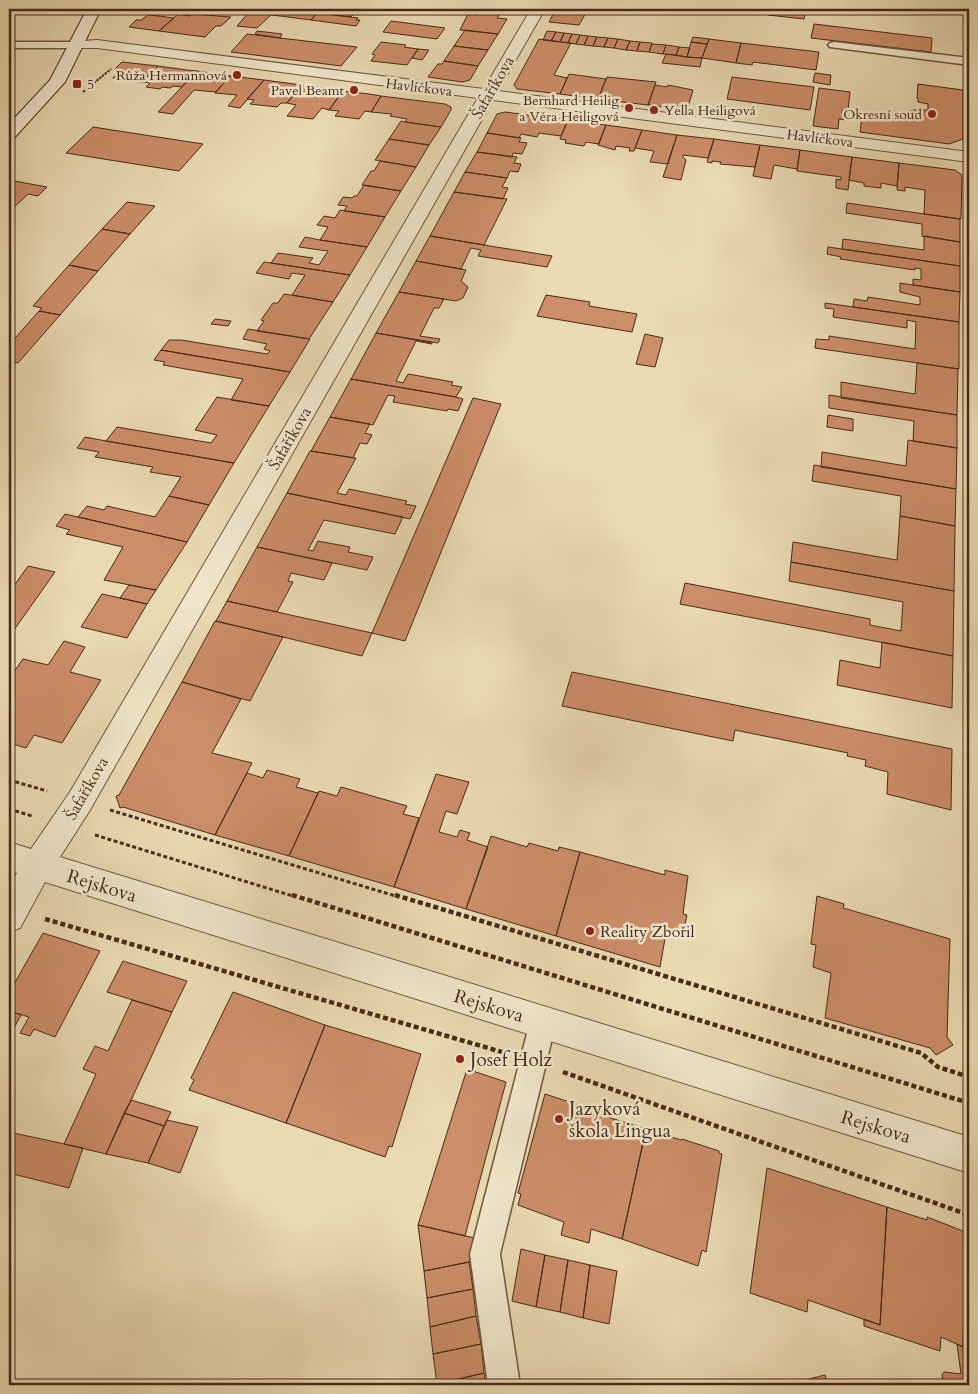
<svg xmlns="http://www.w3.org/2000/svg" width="978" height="1394" font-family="Cardo,serif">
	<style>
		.building { fill: #cc8d69; stroke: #472918 }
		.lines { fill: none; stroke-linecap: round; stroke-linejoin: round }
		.lane-casing { stroke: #70553e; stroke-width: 3 }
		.street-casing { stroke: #70553e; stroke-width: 2 }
		.secondary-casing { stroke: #472918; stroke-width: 2 }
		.path-far2 { stroke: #472918; stroke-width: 2; stroke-dasharray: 2.5 1; stroke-linecap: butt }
		.path-far1 { stroke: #472918; stroke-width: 3; stroke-dasharray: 4 2.5; stroke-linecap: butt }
		.path { stroke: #472918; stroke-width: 4.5; stroke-dasharray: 5 3; stroke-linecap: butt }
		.lane { fill: #f1e7cd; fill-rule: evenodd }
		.street { fill: #f1e7cd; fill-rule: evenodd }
		.secondary { fill: #f1e7cd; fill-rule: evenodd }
		.poi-dot { fill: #8f2418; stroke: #f1e7cd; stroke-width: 2 }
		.labels { text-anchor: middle; stroke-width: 5; stroke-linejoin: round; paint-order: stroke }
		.far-poi-label { font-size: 14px; fill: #472918; stroke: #f1e7cd; text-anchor: end }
		.far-street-label { font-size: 14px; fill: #472918; stroke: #f1e7cd }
		.street-label { font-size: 16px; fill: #472918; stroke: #f1e7cd }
		.poi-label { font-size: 16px; fill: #472918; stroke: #f1e7cd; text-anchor: start }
		.near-street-label { font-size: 19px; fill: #472918; stroke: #f1e7cd }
		.near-poi-label { font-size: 19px; fill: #472918; stroke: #f1e7cd; text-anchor: start }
	</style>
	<rect width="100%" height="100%" fill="#eadab2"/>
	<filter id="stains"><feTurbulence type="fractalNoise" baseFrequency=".004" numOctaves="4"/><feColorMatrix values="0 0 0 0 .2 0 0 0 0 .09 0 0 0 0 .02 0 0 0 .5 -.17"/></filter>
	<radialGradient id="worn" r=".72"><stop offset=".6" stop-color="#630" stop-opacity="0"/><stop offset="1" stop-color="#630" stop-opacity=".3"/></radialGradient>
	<path class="building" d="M253 9H286L317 13 311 20 249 12Z
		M286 9H358L351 17Z
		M556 9H588L579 25 549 22Z
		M770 9H790L806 11 804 19 768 15Z
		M878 9H914L913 13Z
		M249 12 271 15 257 28 237 26Z
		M317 13 358 18 356 20H360L356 26 311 20Z
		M479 13 500 14 497 18 507 19 498 34 460 30 468 14 478 15Z
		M178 14 190 16 192 14 231 17 221 26H216L205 37 159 31Z
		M148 15 159 16 174 18 159 31 129 27 136 20H141Z
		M391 21 445 28 437 39 383 32Z
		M814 24 932 38 931 52 811 38Z
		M465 30 498 34 488 50 454 46Z
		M257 31 282 34 280 38 255 34Z
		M547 31 556 32 551 41 543 40Z
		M556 32 564 33 560 42 551 41Z
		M564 33 572 34 568 43 560 42Z
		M247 34 280 38 357 47 341 66 231 52Z
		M572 34 580 35 576 44 568 43Z
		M580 35 588 36 584 45 576 44Z
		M588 36 597 37 593 46 584 45Z
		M597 37 608 38 604 47 593 46Z
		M693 37 709 39 707 44 691 42Z
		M608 38 618 39 614 48 604 47Z
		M539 39 571 43 554 75 567 78 560 94 517 89 514 85Z
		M618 39 630 41 626 50 614 48Z
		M709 39 741 43 736 63 702 58Z
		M630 41 640 42 637 51 626 50Z
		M381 42 406 45 404 47 418 49 407 65 371 61 375 55 372 54Z
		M640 42 652 43 649 52 637 51Z
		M691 42 707 44 702 58 687 57Z
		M741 43 819 52 816 70 753 62 752 65 736 63Z
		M652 44 666 45 663 54 649 52Z
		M666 45 679 47 676 55 663 54Z
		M454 46 488 50 478 66 444 61Z
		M679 47 690 48 687 57 676 55Z
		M418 49 429 50 422 60 412 58Z
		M666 54 687 57 702 58 700 67 662 63Z
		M444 61 478 66 470 80 462 82 428 77 438 64H442Z
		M122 62 158 66 142 82 125 81 113 78 120 71 114 70Z
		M158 66 187 70 197 71 182 87 174 86 170 88 162 87 160 89 146 87 150 83 142 82Z
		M197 71 230 76 216 92 194 90 173 114 158 112Z
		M815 73 831 75 830 85 813 82Z
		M569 74 606 79 598 99 560 94Z
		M230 76 239 77 264 80 240 108 228 106 237 95 215 93Z
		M607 77 656 82 648 105 598 99Z
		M732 77 814 87 810 110 727 99Z
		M264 80 302 85 287 103H281L277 107 250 104 254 100 247 99Z
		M918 84 963 90V139L949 144 860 132 862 116 897 120V117L903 115 901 114 914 110H928V104L918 102V99L917 98Z
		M302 85 343 91 329 110 322 108 313 119 287 116 296 105 287 103Z
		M655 85 667 87 668 85 693 90 687 110 648 105Z
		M819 88 850 92 848 111H842V115H848L847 120 839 119 838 129 813 126Z
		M343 91 369 94 381 96 371 112 365 111 359 119 335 116 339 111 329 110Z
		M381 96 445 104 451 107V110L441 127 405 122 407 119 390 116 392 114 371 112Z
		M505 112 568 120 561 136 539 133 537 137 521 134 519 138 487 133 497 114Z
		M568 120 606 125 599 144 586 142 584 146 565 143 566 140 560 139Z
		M401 121 405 122 441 127 429 145 389 139Z
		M606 125 642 130 634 151H629L630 148 616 146 615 150 598 145Z
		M93 127 203 144 179 171 66 153Z
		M642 130 677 135 668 164 650 162 654 151 635 148Z
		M487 133 521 138 519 142 527 143 522 154 513 153 512 157 477 152Z
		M677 135 714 139 708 158 683 155V157L686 160 681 180 663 177Z
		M389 139 429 145 416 167 375 160Z
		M714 139 760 145 755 167 720 164 721 162 712 161V163L707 162Z
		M760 145 800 150 797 169 774 165 771 179 753 176Z
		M800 150 852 157 848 190 836 188V179L841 180V177L797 171Z
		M477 152 517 157 514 163 521 164 518 172 510 171 507 178 465 172Z
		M852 157 899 163 897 186 881 183V188L864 186V183L849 180Z
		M380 161 416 167 401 191 362 185 371 171H374Z
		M899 163 955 170 962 175 961 219 924 214 925 190 905 187V191L897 190Z
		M465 172 507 178 502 187 508 188 503 199 454 192Z
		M9 180 47 187 38 196 28 194 9 212Z
		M364 185 401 191 385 217 344 211 347 206 338 205 343 197 352 198 354 196H357Z
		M454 192 507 199 484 245 430 236Z
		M127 202 155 206 130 234 102 229Z
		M847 203 960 219V242L922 236V224L846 213Z
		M340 210 385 217 367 247 320 240 328 227 317 225 324 216 335 218Z
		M102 229 130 234 98 271 69 265Z
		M430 236 484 245 552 256 547 267 478 256 481 250 471 248 461 269 416 261Z
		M924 236 960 242V266L842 249 843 239 924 250Z
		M305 237 320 240 367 247 350 275 271 263 278 253 313 258 309 263 319 265 328 251 299 247Z
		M828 247 960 266V292L913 285V279L921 280V269L915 268V270L840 259 841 257 827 254Z
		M416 261 466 270 461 281 468 287 463 298 456 301 399 292Z
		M264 262 271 263 350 275 333 302 292 295 305 275 292 273 289 279 256 273Z
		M69 265 98 271 60 315 39 311 42 308 33 306Z
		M900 283 960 292 959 322 853 307 854 299 867 301 868 297 920 305V297L900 292Z
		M399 292 444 299 439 308H434L420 336 440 339 438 343 376 333Z
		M284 294 333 302 309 339 257 331 264 321 261 320 273 303H278Z
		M546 295 590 302 589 306 637 314 632 332 537 316Z
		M825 303 959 322V369L815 348 816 339 829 340V336L915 349 916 322 907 320V328L833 317 834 309 825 308Z
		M39 311 60 315 18 363 9 361V345Z
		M215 319 231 321 228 326 211 324Z
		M248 329 310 339 290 372 161 350 169 340H181L267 354 270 351 264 349 267 344 243 339Z
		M376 333 432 343V344L416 341 396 381 403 383 408 374 453 382 451 385 462 387 456 397 351 379Z
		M645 334 663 338 655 367 636 364Z
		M161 350 290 372 269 406 231 400 243 379 163 365 165 362 154 360Z
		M917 363 958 369 957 415 841 398V382L915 394Z
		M351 379 456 397 463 399 458 411 448 409 447 411 393 402 395 396 388 395 373 425 330 417Z
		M829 395 957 415V448L913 441 914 421 829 408Z
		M217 397 269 406 234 463 106 441 117 427 211 443 217 435 195 430Z
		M473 398 501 404 405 641 372 633Z
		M828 415 853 419V431L827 427Z
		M330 417 370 424 365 433 372 435 367 444 360 443 353 458 311 451Z
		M85 437 106 441 234 463 209 505 169 496 181 477 150 472 153 467 95 457 99 452 77 448Z
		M908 440 957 448 956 489 821 467 822 452 906 466Z
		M310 451 356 458 337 493 346 495 349 489 407 501 405 504 416 506 410 519 287 493Z
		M814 465 956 489 955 526 900 516 901 496 812 481Z
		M287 493 403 517 395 534 324 520 308 550 313 551 318 541 350 547 348 552 373 557 367 570 257 547Z
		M169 496 209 505 187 542 78 517 87 506 104 510 107 506 155 517Z
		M65 514 78 517 187 542 156 590 104 580 123 547 66 534 70 530 56 526Z
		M900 516 955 526 954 591 791 562 793 542 897 560Z
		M257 547 332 563 324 580 291 573 288 581 293 582 277 612 227 601Z
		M791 562 954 591 953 656 680 604 685 583 870 619V625L901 631 903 602 789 581Z
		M28 566 55 572 9 637V593Z
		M129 585 156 590 147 604 120 598Z
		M102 594 147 604 127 638 81 627Z
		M227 601 277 612 372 633 362 656 216 621Z
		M215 621 283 637 250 701 182 682Z
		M64 641 85 647 70 672 101 680 62 743 34 735 26 748 9 743V679L23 659 48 665Z
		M882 642 953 656 952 708 837 685 840 660 880 668Z
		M572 672 952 749 951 810 887 794 888 772 865 766 866 760 847 756 848 753 735 730 733 741 562 706Z
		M182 682 241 699 212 753 252 763 215 835 123 807 120 808 116 796 119 795Z
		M267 770 300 779 296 787 318 793 289 856 215 835 247 773 263 778Z
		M436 774 469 782 457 814 446 811 439 832 457 837 460 830 470 833 467 840 488 847 466 909 394 887Z
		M341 787 407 806 403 814 419 818 394 887 289 856 319 791 337 796Z
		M491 836 527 847 529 843 558 851 559 847 580 852 556 936 466 909Z
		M580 852 665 875V870L688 876 683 914 687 915 682 938 666 933 660 967 556 936Z
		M817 896 844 904 843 908 950 939 947 1037 953 1045 936 1055 930 1048 825 1018 831 973 813 967 816 945 811 944Z
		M43 933 100 951 55 1037 34 1029 30 1036 20 1033 29 1017 9 1011V993Z
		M123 961 187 981 172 1012 107 992Z
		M233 992 325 1025 286 1123 189 1090 194 1080 191 1078Z
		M132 1000 172 1012 106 1154 64 1144 96 1074 83 1069 95 1046 108 1051Z
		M9 1011 21 1015 9 1037Z
		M325 1025 421 1054 392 1147 389 1146 385 1157 286 1123Z
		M467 1069 506 1082 465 1236 418 1225Z
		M545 1094 582 1106V1109L646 1129 622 1239 591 1229 589 1243 561 1235 564 1222 518 1205 521 1194 518 1193Z
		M131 1100 171 1112 164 1126 124 1113Z
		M124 1113 164 1126 148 1163 106 1154Z
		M167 1120 198 1127 180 1173 148 1163Z
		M646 1129 681 1140 682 1139 719 1151V1153L722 1154 706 1252 702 1250 698 1266 622 1239Z
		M9 1132 83 1148 69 1188 9 1173Z
		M767 1168 887 1207 880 1325 808 1300 807 1312 750 1293Z
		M887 1207 927 1220V1217L963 1231 964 1229 966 1230 963 1347 941 1337 940 1351 864 1326V1319L880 1325Z
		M418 1225 475 1238 469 1262 424 1271Z
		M966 1230 969 1231V1385H943L942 1375 944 1372 961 1374 957 1344 963 1347Z
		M521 1249 545 1255 536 1307 512 1301Z
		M545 1255 568 1260 560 1312 536 1307Z
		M568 1260 590 1265 583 1318 560 1312Z
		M469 1262 473 1289 427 1298 424 1271Z
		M590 1265 617 1271 609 1324 583 1318Z
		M473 1289 476 1316 430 1327 427 1298Z
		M476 1316 481 1344 433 1354 430 1327Z
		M481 1344 484 1373 437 1384 433 1354Z
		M484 1373 486 1385H437V1384Z
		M825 1375 828 1385 789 1384Z"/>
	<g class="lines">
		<defs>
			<path id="lane" d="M9 42H76L82 45 76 48H9Z
				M834 42 969 58V65L830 47 828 45 830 43Z
				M543 1009 552 1013 556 1022 500 1254 520 1385H488L470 1254 530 1022 534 1013Z"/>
			<path id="street" d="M531 9H545L498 91 969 152V162L493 100 90 810 60 857 969 1137V1173L45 882 20 928 9 932V887L17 873 9 870V842L31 849 70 792 478 98 97 48H71L69 45 71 42 97 40 484 89Z"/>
			<path id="secondary" d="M87 9H101L65 82 15 137 9 138V124L50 80Z"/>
		</defs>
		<use href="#lane" class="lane-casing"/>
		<use href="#street" class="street-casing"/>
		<use href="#secondary" class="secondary-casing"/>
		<path class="path-far2" d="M83 92 111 69"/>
		<path class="path-far1" d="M9 780 47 791
			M9 809 32 816
			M110 810 399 897
			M95 835 296 897"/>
		<path class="path" d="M292 895 969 1103
			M395 895 921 1053 938 1067 969 1077
			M45 919 502 1052
			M563 1072 969 1215"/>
		<use href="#lane" class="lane"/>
		<use href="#street" class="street"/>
		<use href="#secondary" class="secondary"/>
	</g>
	<g class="poi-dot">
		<circle cx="237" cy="75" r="5"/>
		<rect x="72" y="79" width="10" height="10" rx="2.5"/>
		<circle cx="354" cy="90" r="5"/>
		<circle cx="629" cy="108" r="5"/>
		<circle cx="654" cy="110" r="5"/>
		<circle cx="932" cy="114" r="5"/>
		<circle cx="590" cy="931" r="5"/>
		<circle cx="460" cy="1059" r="5"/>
		<circle cx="559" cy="1119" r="5"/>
	</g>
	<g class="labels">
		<g class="far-poi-label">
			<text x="227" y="80">Růža Hermannová</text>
			<text x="87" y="89" text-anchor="start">5</text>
			<text x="344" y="95">Pavel Beamt</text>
			<text x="619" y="105">Bernhard Heilig<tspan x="619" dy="16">a Věra Heiligová</tspan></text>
			<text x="664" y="115" text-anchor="start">Yella Heiligová</text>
			<text x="922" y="119">Okresní soud</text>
		</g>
		<g class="far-street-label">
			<text transform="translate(419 87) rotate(7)" y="5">Havlíčkova</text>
			<text transform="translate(820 138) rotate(7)" y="5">Havlíčkova</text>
		</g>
		<g class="street-label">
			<text transform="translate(492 87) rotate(-60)" y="6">Šafaříkova</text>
			<text transform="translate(289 438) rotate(-60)" y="6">Šafaříkova</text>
			<text transform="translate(86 788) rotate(-60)" y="6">Šafaříkova</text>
		</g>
		<g class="poi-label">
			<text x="600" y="937">Reality Zbořil</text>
		</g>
		<g class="near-street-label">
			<text transform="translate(102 885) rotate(17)" y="7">Rejskova</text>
			<text transform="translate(489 1005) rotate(17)" y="7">Rejskova</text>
			<text transform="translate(876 1126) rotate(17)" y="7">Rejskova</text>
		</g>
		<g class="near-poi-label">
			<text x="470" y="1066">Josef Holz</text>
			<text x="569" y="1115">Jazyková<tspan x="569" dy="22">škola Lingua</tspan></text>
		</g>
	</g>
	<rect width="978" height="1394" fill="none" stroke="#eadab2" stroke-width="30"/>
	<rect x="10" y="10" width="958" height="1374" fill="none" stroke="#472918" stroke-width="2.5"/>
	<rect x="15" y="15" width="948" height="1364" fill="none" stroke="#472918"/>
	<rect width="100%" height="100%" filter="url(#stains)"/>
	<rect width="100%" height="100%" fill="url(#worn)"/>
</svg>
